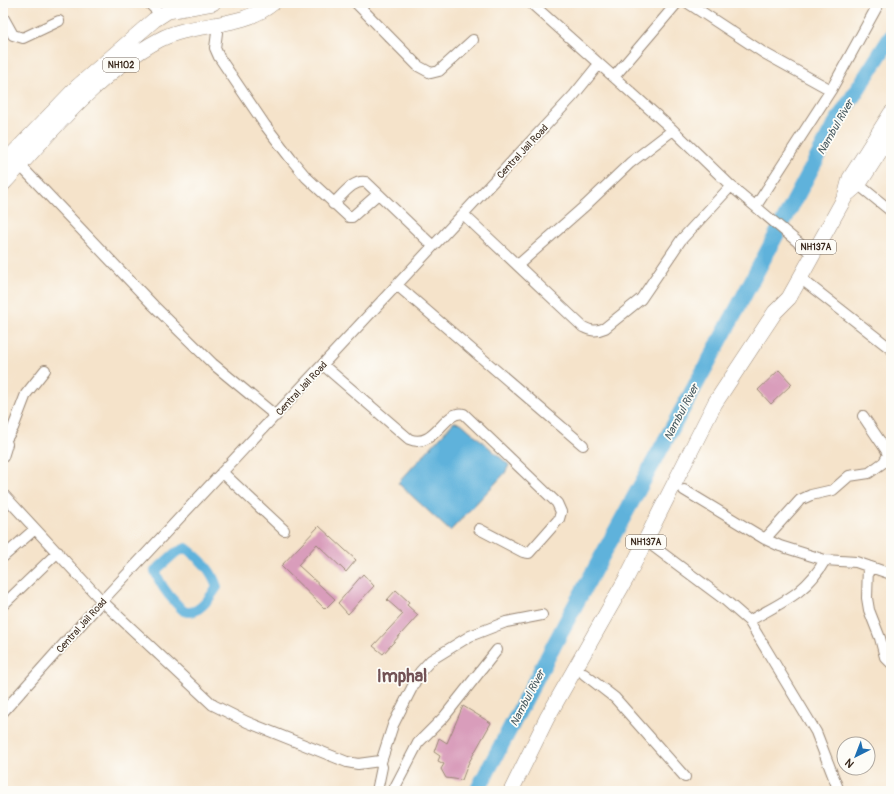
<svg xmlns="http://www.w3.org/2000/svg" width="894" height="794" font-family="Pangolin,sans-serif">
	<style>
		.water { fill: #5fb2db; stroke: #4d6e7c }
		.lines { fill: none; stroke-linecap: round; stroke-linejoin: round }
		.canal { stroke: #5fb2db; stroke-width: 10 }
		.river { stroke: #5fb2db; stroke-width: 16 }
		.building { fill: #d99dbb }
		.minor-casing { stroke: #988674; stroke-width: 12 }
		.highway-casing { stroke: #988674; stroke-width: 16 }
		.minor { stroke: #fff; stroke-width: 10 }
		.highway { stroke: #fff; stroke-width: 15 }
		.labels { text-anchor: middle; stroke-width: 3.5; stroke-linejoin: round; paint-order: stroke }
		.shield { fill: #fdfcf7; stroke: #75695f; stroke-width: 1 }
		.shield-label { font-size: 9px; font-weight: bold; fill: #3b2a1e }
		.street-label { font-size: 10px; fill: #3b2a1e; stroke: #fdfcf7 }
		.water-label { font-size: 11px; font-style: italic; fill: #485a60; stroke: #fdfcf7 }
		.town-label { font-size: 18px; font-weight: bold; fill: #725255; stroke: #fdfcf7 }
	</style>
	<rect width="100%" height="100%" fill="#fdfcf7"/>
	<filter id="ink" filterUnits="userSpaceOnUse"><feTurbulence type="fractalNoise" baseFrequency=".025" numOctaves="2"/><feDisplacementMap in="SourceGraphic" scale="8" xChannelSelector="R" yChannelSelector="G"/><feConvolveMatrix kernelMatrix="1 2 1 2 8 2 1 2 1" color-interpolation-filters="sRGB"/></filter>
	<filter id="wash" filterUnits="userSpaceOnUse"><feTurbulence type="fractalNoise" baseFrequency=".012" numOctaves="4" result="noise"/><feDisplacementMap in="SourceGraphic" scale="16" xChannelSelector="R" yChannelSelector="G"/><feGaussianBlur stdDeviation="0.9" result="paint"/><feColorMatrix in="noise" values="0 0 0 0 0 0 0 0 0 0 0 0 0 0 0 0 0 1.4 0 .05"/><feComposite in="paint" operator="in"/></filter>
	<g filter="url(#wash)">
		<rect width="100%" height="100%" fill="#f5e3ca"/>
		<path class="water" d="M454 422 461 423 509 465 505 473 450 531 398 483Z"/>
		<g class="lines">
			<path class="canal" d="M186 548C200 559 212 570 217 587 211 596 198 617 184 611 181 609 178 605 175 602 166 593 160 584 155 571L175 553Z"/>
			<path class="river" d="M477 791 573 609 722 337 834 126 891 37"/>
		</g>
		<g id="blocks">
			<path class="building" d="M779 370 792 384 771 404 758 390Z
				M319 526 356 560 346 572 317 544 298 565 335 599 325 609 281 566Z
				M363 574 374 586 348 614 338 603Z
				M396 590 409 602 407 605 418 615 383 654 373 646 403 614 387 600Z
				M463 706 491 723 468 764 462 780 446 778 441 769 444 764 438 761 440 756 434 752 439 738 447 743Z"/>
		</g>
	</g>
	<g filter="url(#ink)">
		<use href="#blocks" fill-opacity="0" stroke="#988674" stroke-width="1"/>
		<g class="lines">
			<defs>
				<path id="minor" d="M149 3 161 15
					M356 3 418 66 431 73 439 71 473 40
					M531 3 673 130 731 186 812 254
					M688 3 764 53 831 90
					M3 17 13 35 23 38 59 21
					M218 25 215 48 219 57 265 125 291 159 306 177 349 217H352L378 194
					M614 77 677 3
					M16 161 154 306 213 364 276 416
					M854 181 891 211
					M333 204C342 196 353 179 366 182L433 246
					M756 206 831 90 879 3
					M463 214 583 327C591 331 596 332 605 328L641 299 681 240 731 186
					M518 265 586 205 630 163 673 130
					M799 277 891 349
					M398 286 583 445
					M323 365 409 439C435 450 444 409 464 414L557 503 561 512 559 519 529 553 523 552 479 529
					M3 437 7 444 3 457
					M5 441 13 428 26 394 45 370
					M222 472 284 530
					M684 490 765 539 780 546 825 560 856 562 891 574
					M3 494 102 601 213 705 247 722 347 762 358 764 380 761 382 767 377 791
					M765 539 800 500 811 495 833 490 849 476 869 473 884 462 888 455 886 450 863 416
					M646 541 725 600 749 621 816 732 839 791
					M3 557 35 529
					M868 566 867 598 869 610 880 638 885 657 891 663
					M3 605 58 552
					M749 621C782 602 806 594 825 560
					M584 674 615 698 685 777
					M3 712 102 601 574 95 599 64
					M381 762 393 725 420 672 431 660 470 636 506 622 542 615
					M393 791 418 743 444 717 497 650"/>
				<path id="highway" d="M3 164 77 87 154 20 168 11 213 3
					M3 184C49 134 98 73 159 40 194 21 241 30 273 3
					M845 196 859 184 891 134
					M511 791 547 718 626 579 715 403 775 312 789 298 845 197 850 178 891 113"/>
			</defs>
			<use href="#minor" class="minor-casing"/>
			<use href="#highway" class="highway-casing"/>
			<use href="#minor" class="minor"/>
			<use href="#highway" class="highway"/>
		</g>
	</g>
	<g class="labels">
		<g class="shield">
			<rect x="103" y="58" width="36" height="14" rx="3"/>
			<rect x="796" y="240" width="40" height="14" rx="3"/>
			<rect x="626" y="535" width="40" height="14" rx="3"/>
		</g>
		<g class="shield-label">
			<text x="121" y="68">NH102</text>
			<text x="816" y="250">NH137A</text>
			<text x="646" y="545">NH137A</text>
		</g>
		<g class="street-label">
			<text transform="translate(522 151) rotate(-47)" y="4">Central Jail Road</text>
			<text transform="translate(301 388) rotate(-47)" y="4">Central Jail Road</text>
			<text transform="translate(81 625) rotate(-48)" y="4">Central Jail Road</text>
		</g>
		<g class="water-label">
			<text transform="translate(835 127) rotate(-60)" y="4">Nambul River</text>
			<text transform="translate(681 412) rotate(-62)" y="4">Nambul River</text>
			<text transform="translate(527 698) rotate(-62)" y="4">Nambul River</text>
		</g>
		<g class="town-label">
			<text x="402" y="682">Imphal</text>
		</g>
	</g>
	<rect width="894" height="794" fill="none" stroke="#fdfcf7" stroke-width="16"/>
	<g transform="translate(856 756) rotate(222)"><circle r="19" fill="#fdfcf7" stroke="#afa8a0"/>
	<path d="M0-3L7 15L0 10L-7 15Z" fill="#1f6fb2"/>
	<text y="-6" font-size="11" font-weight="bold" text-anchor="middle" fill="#3b2a1e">N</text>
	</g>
</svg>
